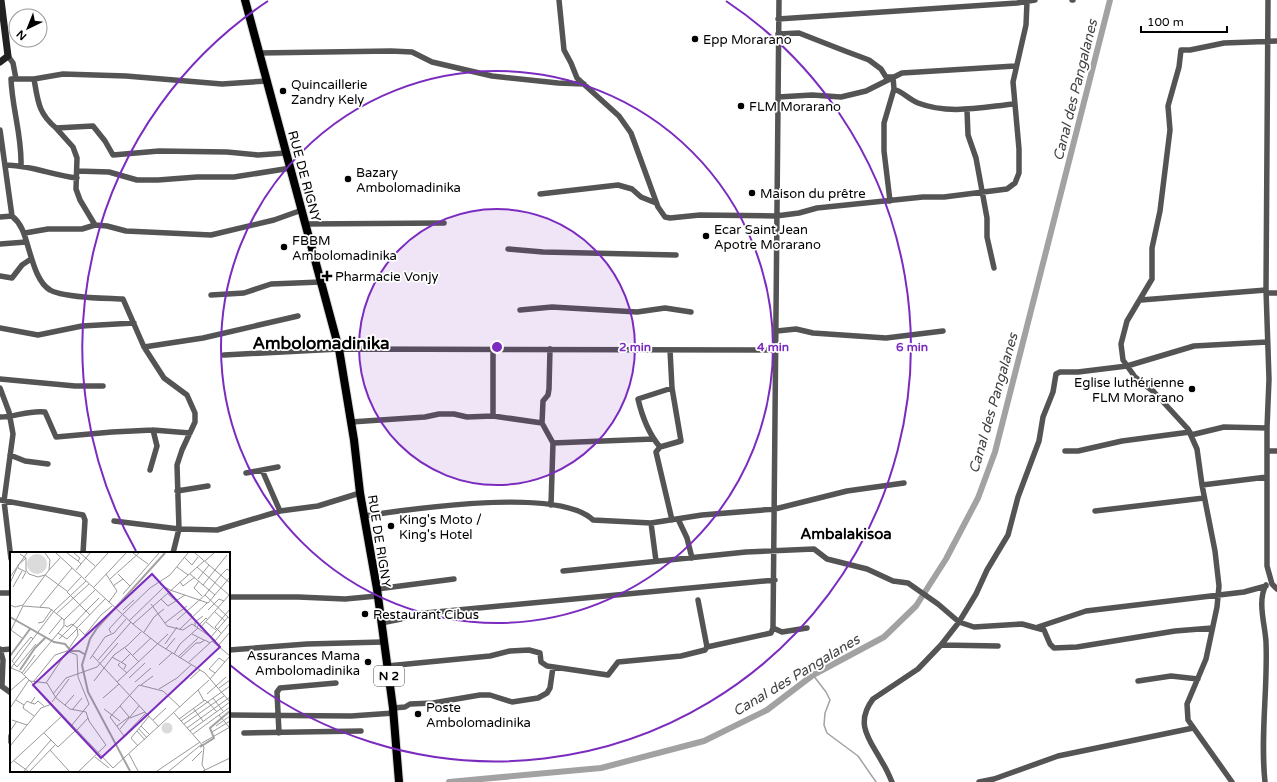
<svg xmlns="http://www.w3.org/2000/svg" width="1277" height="782" font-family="'Varela Round',sans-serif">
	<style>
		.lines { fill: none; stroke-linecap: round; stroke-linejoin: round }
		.stream { stroke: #a2a2a2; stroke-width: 1.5 }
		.canal { stroke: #a2a2a2; stroke-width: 6 }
		.primary-casing { stroke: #dbdbdb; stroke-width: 10 }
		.street { stroke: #545454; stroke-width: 5.5 }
		.secondary { stroke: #212121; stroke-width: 7 }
		.primary { stroke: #000; stroke-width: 8 }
		.ring { fill: none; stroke: #7b2cbf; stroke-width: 2 }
		.poi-dot { fill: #000; stroke: #fff; stroke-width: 1.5 }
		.labels { text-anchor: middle; stroke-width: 3.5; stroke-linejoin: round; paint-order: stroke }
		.shield { fill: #fff; stroke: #4c4c4c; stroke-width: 1 }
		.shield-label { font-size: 12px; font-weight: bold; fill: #000 }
		.poi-label { font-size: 13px; fill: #000; stroke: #fff; text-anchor: start }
		.street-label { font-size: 13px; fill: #000; stroke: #fff }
		.water-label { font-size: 14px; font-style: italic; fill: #434343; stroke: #fff }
		.quarter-label { font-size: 15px; font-weight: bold; fill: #000; stroke: #fff }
		.district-label { font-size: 17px; font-weight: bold; fill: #000; stroke: #fff }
		.inset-river { fill: none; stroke: #a2a2a2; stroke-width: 2 }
		.inset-road { fill: none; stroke: #999; stroke-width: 1 }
		.view { fill: #7b2cbf; fill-opacity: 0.15; stroke: #7b2cbf; stroke-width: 2 }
		.inset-edge { fill: none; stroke: #000; stroke-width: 2 }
		.centre { fill: #7b2cbf; stroke: #fff; stroke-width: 2 }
		.ring-label { font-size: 12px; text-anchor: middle; font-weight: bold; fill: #7b2cbf; stroke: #fff; stroke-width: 3.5; stroke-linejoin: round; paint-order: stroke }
	</style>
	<rect width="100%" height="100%" fill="#fff"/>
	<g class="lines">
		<path class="stream" d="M813 675 826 692 830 700 825 713 824 725 827 733 858 756 876 782"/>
		<path class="canal" d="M449 782 601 768 704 741 767 710 813 675 884 637 916 606 946 559 978 498 995 452 1110 0"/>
		<defs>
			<path id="primary" d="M245 0 339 349 354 440 360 493 377 589 393 708 399 782"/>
		</defs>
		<use href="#primary" class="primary-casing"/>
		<path class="street" d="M559 0 564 50 571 63 577 78 619 116 631 133 658 207 665 217 670 218 700 215 776 216 799 213 817 208 923 197H944L1007 189 1015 183 1019 173V149L1013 82 1026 25 1027 2
			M1072 0H1073
			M1268 0 1266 290 1269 379 1267 428V566L1272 584 1277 589
			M778 19 1017 3 1035 0
			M778 34 799 33 845 51 869 60 881 69 886 77H893L894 89 884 123V151L890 201
			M259 53 391 51 412 52 432 62 492 76 558 83 584 84
			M8 56 13 63 16 79H34L63 74 126 76 222 84 267 81
			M16 79H11C12 108 22 136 21 165
			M34 79C38 101 38 113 56 128L93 126 105 141 113 155 159 151 227 152 258 155 286 153
			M894 89C903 92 910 100 918 103 949 115 983 107 1014 104
			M778 97 812 95 841 97 866 91 902 73 1015 66
			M967 110 968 135 976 158 987 218V237L994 268
			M56 128 73 147 77 158 76 189 80 200 95 225
			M0 130 12 216C23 225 25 237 29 250 33 263 38 283 50 290 63 298 106 298 123 299L144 347 164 378 187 395 195 413V422L182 450 177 465 179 529 173 553
			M5 165C30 165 52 175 77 178
			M77 171 109 172 137 180H158L197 177H234L291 168
			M540 194 618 185 632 189 641 197 656 203
			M0 217 12 216
			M305 224 444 223
			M25 233 48 229H82L95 225 107 226 126 231 211 235 274 220 302 210
			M0 244 26 242
			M508 249 543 252 676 255
			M0 276 12 278 22 265 31 259
			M1268 293H1277
			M211 295 244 293 271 284 321 282
			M1141 300 1266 290
			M520 310 552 307 637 312 665 308 691 312
			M0 328 38 335 82 326 134 323
			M777 331 796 329 813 333 886 338 943 331
			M144 347 203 338 298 316
			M550 349 549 389 548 395 543 401 542 423 553 443 551 505
			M670 350 672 388 681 441 660 447 656 452 672 520
			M224 355 339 349 777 350
			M0 379 75 386H103
			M0 388 9 412 13 434 4 501 11 559
			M493 416V349
			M0 417C15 417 29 410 45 412L56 437 112 432 153 430 190 433
			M351 422 425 417 439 414H454L467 417 493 416 542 423
			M1191 435 1224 427 1267 428
			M553 443 653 439
			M660 447C648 433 642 416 638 399L672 388
			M1065 451H1078L1122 441 1190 432
			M1267 451H1277
			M10 455 25 461 48 464
			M150 470 157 446 153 430
			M262 470 280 511
			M246 473 278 467
			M1202 485 1267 477
			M177 491 208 486
			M0 500 83 515 85 520 83 553
			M1095 511 1204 498
			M364 516C410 509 559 487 593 520L651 523 702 515 775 509 847 491 904 483
			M678 519 687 538 692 558
			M114 521 179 529 217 530 280 511 318 506 360 493
			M651 523 656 561
			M563 571 746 552 814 549 827 559 867 569 893 581 908 583 938 604 959 622 974 627 1022 624 1044 630 1050 644 1054 648 1077 647 1175 631 1212 628
			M377 589 454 579
			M0 593H11
			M229 597H298L345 599 377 596
			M698 600 707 647
			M381 623 401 619 415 614 775 580
			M1038 627 1086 611 1244 592 1266 586
			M773 628 782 632 807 628
			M941 645 998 646
			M0 649 3 660 2 685
			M0 650 11 649
			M229 650 307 644 383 642
			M387 666 490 656 510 651 529 650 540 653 541 662 547 666 608 675 618 662 681 656 705 650 707 647 771 633 773 628 779 0
			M1138 681 1171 676 1198 679
			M0 685 11 693
			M393 708 405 707 410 704 433 703 480 695H490L512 702 538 698 547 693 550 688 553 667
			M229 715 351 716 394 713
			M244 733 361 731
			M279 733 277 692 280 688 336 683
			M11 742V736
			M892 782C889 775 886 768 882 762 870 740 854 724 873 699L918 669 941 645 959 622 976 594 987 570 1008 535 1018 497 1039 441 1043 417 1053 392 1056 374 1060 372H1078L1127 366 1194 346 1267 342
			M979 782 994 779 1058 756 1193 728
			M1232 782 1188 720 1187 704 1206 659 1217 607 1219 586 1215 551 1202 485 1197 449 1188 429 1154 392 1135 377 1123 360 1121 344 1127 321 1152 279V248L1160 211 1170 130 1168 106 1179 67 1181 50H1190L1224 43 1277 41
			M1265 782C1260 736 1268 688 1266 642 1265 624 1257 601 1266 585"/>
		<path class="secondary" d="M0 62 8 56 1 0"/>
		<use href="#primary" class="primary"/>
	</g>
	<circle cx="497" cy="347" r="138" fill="#7b2cbf" fill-opacity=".12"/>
	<g class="ring">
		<circle cx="497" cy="347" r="138"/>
		<circle cx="497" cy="347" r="276"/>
		<path d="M136 551A415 415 0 0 1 268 1M726 1A415 415 0 1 1 230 665"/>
	</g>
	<g class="poi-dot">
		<circle cx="695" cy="39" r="4"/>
		<circle cx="283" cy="91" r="4"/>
		<circle cx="741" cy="106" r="4"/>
		<circle cx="348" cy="179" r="4"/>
		<circle cx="752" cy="193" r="4"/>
		<circle cx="706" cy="236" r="4"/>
		<circle cx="284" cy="247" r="4"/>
		<path d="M325 270h4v4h4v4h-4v4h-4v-4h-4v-4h4z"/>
		<circle cx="1192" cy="389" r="4"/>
		<circle cx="391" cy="526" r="4"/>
		<circle cx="365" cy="614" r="4"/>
		<circle cx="368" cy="662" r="4"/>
		<circle cx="418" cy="714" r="4"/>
	</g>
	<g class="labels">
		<rect class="shield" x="374" y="666" width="30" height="20" rx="3"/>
		<g class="shield-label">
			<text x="389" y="680">N 2</text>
		</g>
		<g class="poi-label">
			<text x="703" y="44">Epp Morarano</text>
			<text x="291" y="89">Quincaillerie<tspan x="291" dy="15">Zandry Kely</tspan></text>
			<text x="749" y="111">FLM Morarano</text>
			<text x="356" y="177">Bazary<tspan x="356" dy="15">Ambolomadinika</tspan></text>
			<text x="760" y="198">Maison du prêtre</text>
			<text x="714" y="234">Ecar Saint Jean<tspan x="714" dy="15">Apotre Morarano</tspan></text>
			<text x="292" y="245">FBBM<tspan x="292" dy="15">Ambolomadinika</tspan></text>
			<text x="335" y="281">Pharmacie Vonjy</text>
			<text x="1184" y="387" text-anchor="end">Eglise luthérienne<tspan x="1184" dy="15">FLM Morarano</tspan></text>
			<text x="399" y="524">King's Moto /<tspan x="399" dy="15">King's Hotel</tspan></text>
			<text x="373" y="619">Restaurant Cibus</text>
			<text x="360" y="660" text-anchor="end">Assurances Mama<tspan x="360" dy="15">Ambolomadinika</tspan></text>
			<text x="426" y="712">Poste<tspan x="426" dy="15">Ambolomadinika</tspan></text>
		</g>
		<g class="street-label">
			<text transform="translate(305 176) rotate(75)" y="5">RUE DE RIGNY</text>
			<text transform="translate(380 541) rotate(81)" y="5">RUE DE RIGNY</text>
		</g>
		<g class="water-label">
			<text transform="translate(1075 90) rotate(-76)" y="5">Canal des Pangalanes</text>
			<text transform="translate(993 403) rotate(-74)" y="5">Canal des Pangalanes</text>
			<text transform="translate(796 675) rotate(-31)" y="5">Canal des Pangalanes</text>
		</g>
		<g class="quarter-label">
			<text x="846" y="539">Ambalakisoa</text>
		</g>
		<g class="district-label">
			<text x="321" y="349">Ambolomadinika</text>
		</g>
	</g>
	<g transform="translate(10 552)">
		<rect width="220" height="220" fill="#fff"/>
		<path d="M17 12a10 10 0 1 1 20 0a10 10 0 1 1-20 0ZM151.5 176a5.5 5.5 0 1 1 11 0a5.5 5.5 0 1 1-11 0Z" fill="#dbdbdb"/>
		<path class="inset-river" d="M0 65 44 90 55 92 61 99H69L76 103M0 104 20 77M10 118 25 96 36 85M190 195 204 186 200 176 220 159M120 219 78 140 72 113 80 87 87 76 155 1"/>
		<path class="inset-road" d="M46 1 124 73 148 92 195 121 220 150M57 1 68 9M64 1 70 6 68 9 71 12M70 1 85 14M123 1 138 12M185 1 220 31M10 2 16 6 8 13V16L16 20 12 27M174 5 182 13 188 5M16 6V18L19 22 28 25 35 23 57 39M195 9 204 1M167 15 178 23M187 15 219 43M39 18 50 6M66 18 80 1M96 22 107 39 99 50M108 22 120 34M180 22 205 43M211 23 195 43 220 67M211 23 217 17 220 19M0 25 17 1M71 25 57 40 80 63M75 26 98 1M100 27 129 1M188 27 199 13M189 29 184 36 192 44M170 30 173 34 185 25M0 31 7 16M150 32 160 38 198 51 220 25M193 33 217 3M103 34 113 27M3 35 12 19M84 35 116 1M157 41 182 63M113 42 149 1M151 47 158 54 175 43M141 52 157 74 173 78 182 72 205 88M0 53 5 55 13 53 39 18 40 8 35 1M30 55 62 16M113 58 124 48M198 58 209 47 214 49M76 59 89 46M205 60 215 69M46 62 79 32M113 62 140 36 160 23 178 1M167 68 195 43M119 69 154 35M196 70 206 78M28 71 33 70 42 57M155 71 177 54M123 72 194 9M55 73 57 75 62 72 67 76M63 73 76 59M185 74V70L193 64M187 75 196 66 198 68M190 76 220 42M69 77 75 83 91 63 102 54M170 77 197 51M1 78 12 86M0 80 13 54 39 56 52 66M134 80 144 65 154 57M48 81 57 87 67 77M101 81 99 77 112 63M211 81 205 75 220 57M39 82 52 66 54 68 85 38M182 82 194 88M201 85 218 65M49 87 63 73M205 89 220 71M155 92 167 75M208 94 220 80M115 96 129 110M156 97 165 86M164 102 170 92 188 76M123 103 141 86M83 104 149 175M102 105 116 113 114 117M168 105 188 86M170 106 186 91H190L195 88 200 91M80 107 95 85 104 81 116 67M88 108 121 70M179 110 202 89 220 104M4 111 2 109 10 98 21 85 23 87M110 111 108 113 117 121M111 111 120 102M4 112 7 115 26 92M149 113 162 101M1 116 11 120 20 129 37 131 46 146 60 157 76 160 79 169 96 193 69 219M1 116 44 59 76 29M12 121 25 103M205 121 199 117 209 106 215 110M14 122 54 74V68M119 126 135 111M180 127 190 118M200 127 220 104M20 129 103 216 199 128M24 129 45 103 57 99 67 103 68 125 79 152 62 173M84 129 104 103 118 93 131 80M107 130 158 82M125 130 141 116M36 131 68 83 67 76 95 47M131 133 143 124M209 136 220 128M149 137 167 126 181 113M188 138 194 149M0 139 16 125M43 142 56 126 87 115 108 91M197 142 216 125M93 146 109 132M203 146 213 159M6 148 14 153 17 149 21 151 25 145M42 150 59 127M198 150 207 160M21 151 25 152 28 149 34 154M14 153 13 156 24 164M55 153 64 143M110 154 120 166 135 160M0 156 19 128M183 156 193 169M94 157 110 169M62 158 72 146M164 161 194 195 192 213 195 218M209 163 219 175M169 167 195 148 198 151M2 168 17 173M143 168 156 156M171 169 220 134M174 172 214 144M107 174 119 165M131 174 139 164M206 174 220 164M177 176 220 145M110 177 129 154M129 177 137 186M67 178 78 166M0 179 7 169M127 179 135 188M180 179 220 150M202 180 220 169M34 181 48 195 66 178M183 182 220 155M114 184 100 165 129 133 153 139 170 155M110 188 136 161M192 191 220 175M0 194 31 156 42 152M128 194 121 186 131 174 140 183M40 198 59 219M119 202 128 219M85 205 99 216M4 209 18 219M182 209 192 199M0 212 53 163M14 219 41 188M20 219 45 193M147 219 190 190M159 219 192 192M193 219 220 206"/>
		<path class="view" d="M142 22 210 95 91 206 23 133Z"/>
		<rect width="220" height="220" class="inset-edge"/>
	</g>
	<circle cx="497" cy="347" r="6" class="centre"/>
	<g class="ring-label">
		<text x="635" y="351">2 min</text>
		<text x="773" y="351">4 min</text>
		<text x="912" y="351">6 min</text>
	</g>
	<g transform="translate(28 28) rotate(223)"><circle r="19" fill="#ffffff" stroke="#999999"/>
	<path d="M0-3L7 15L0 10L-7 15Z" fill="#000000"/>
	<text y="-6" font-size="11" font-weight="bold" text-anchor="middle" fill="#000000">N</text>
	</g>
	<path d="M1141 26v6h86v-6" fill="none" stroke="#000000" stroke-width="2"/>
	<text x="1147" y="26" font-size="12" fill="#000000" stroke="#ffffff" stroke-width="3" paint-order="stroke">100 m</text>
</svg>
